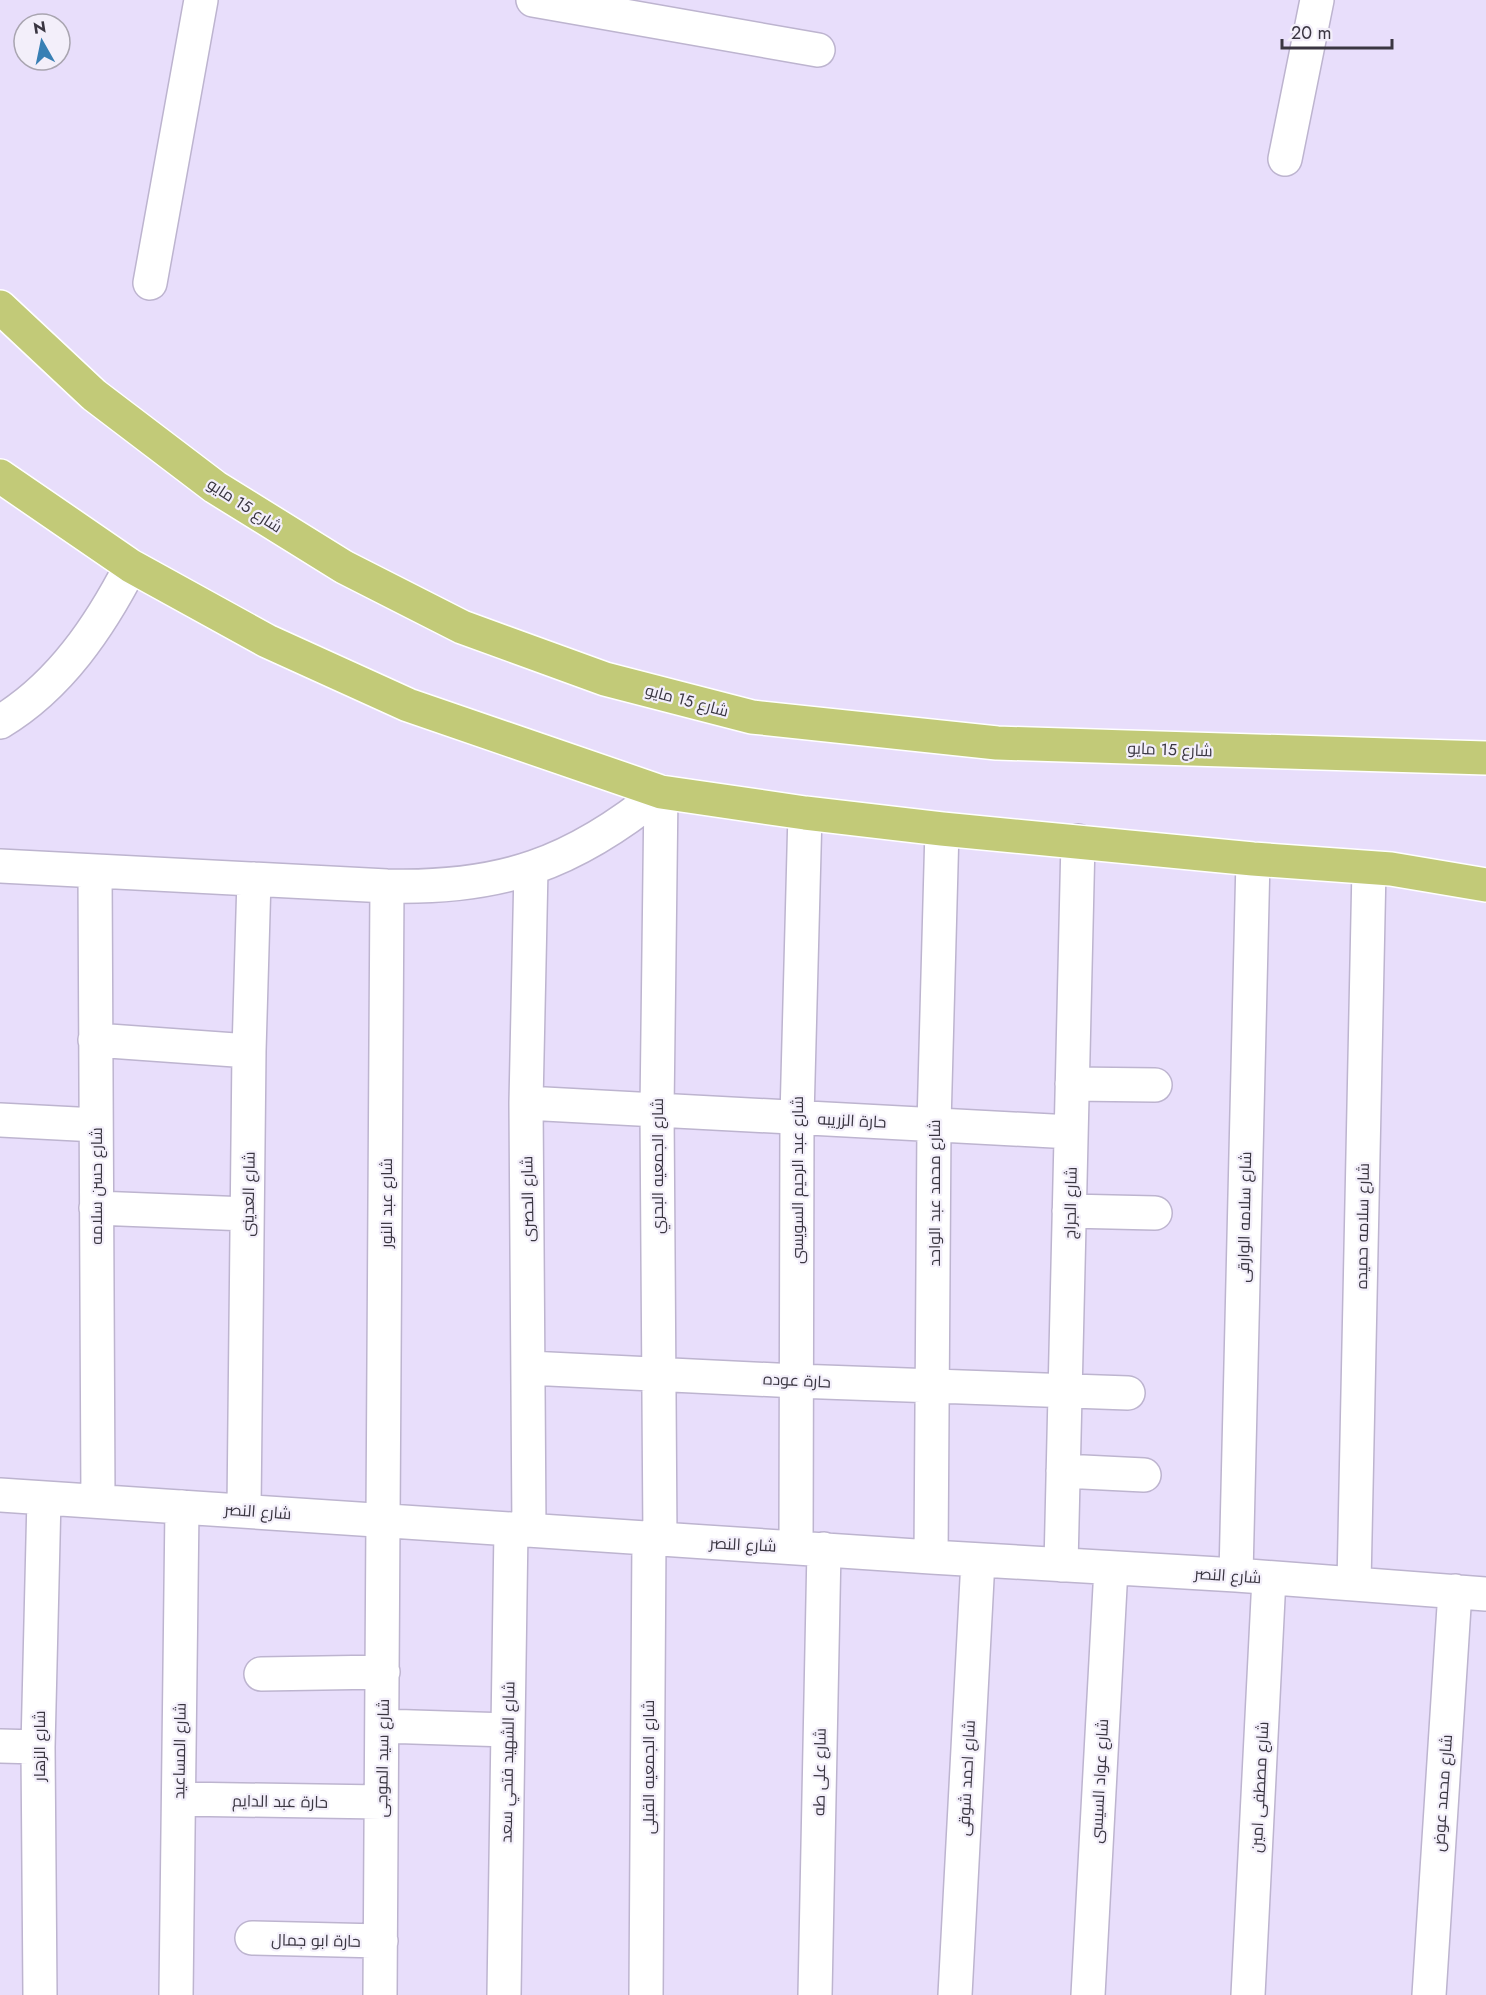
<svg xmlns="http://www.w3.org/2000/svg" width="1486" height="1995" font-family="Jost,Cairo,sans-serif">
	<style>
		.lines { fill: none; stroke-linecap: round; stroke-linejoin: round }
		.minor-casing { stroke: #bdb4cf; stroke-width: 36 }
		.major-casing { stroke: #fff; stroke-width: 36 }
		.minor { stroke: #fff; stroke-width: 33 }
		.major { stroke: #c2ca78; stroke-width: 33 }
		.labels { text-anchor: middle; stroke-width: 4.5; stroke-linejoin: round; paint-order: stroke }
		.street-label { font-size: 16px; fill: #3a3641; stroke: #f3effa }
	</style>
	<rect width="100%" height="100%" fill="#e8defb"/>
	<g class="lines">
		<defs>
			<path id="minor" d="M533 0 818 50
				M1285 159 1317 0
				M150 283 201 0
				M0 722C60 686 100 626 131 566
				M0 866 387 886C501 889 573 864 661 792
				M95 871 98 1501
				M95 1040 249 1051
				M1072 1084 1155 1085
				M526 1103 1071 1132
				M0 1120 96 1125
				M96 1208 247 1214
				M1069 1211 1155 1213
				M529 1368 796 1381 1128 1393
				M1063 1471 1144 1475
				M0 1495 931 1557 1236 1575 1486 1594
				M244 1510 249 1051 254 879
				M529 1530 526 1103 531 869
				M660 1539 657 1110 661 792
				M796 1547 797 1117 805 813
				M931 1557 934 1124 942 829
				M1061 1565 1078 841
				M1236 1575 1253 859
				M1354 1584 1369 868
				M261 1674 383 1672
				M382 1726 508 1730
				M0 1746 38 1747
				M179 1799 381 1802
				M252 1938 381 1941
				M40 1995 38 1747 44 1498
				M176 1995 182 1507
				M380 1995 387 886
				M504 1995 511 1529
				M646 1995 649 1538
				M815 1995 824 1549
				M955 1995 978 1560
				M1088 1995 1111 1568
				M1248 1995 1269 1578
				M1429 1995 1455 1591"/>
			<path id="major" d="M0 307 94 395 215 487 344 567 462 627 605 679 752 717 997 743 1486 758
				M0 476 131 566 267 641 408 705 661 792 805 813 942 829 1253 859 1391 869 1486 885"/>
		</defs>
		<use href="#minor" class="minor-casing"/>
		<use href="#major" class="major-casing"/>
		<use href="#minor" class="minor"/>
		<use href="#major" class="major"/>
	</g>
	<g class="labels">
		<g class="street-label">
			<text transform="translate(245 505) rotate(33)" y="6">شارع 15 مايو</text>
			<text transform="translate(687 700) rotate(15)" y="6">شارع 15 مايو</text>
			<text transform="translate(1170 749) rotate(2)" y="6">شارع 15 مايو</text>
			<text transform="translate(852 1120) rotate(3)" y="6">حارة الزريبه</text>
			<text transform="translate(657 1166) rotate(-90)" y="6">شارع الجمعيه البحري</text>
			<text transform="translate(797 1180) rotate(-90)" y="6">شارع عبد الرحيم السويسى</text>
			<text transform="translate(96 1186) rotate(-90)" y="6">شارع حسن سلامه</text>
			<text transform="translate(934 1193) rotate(-90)" y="6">شارع محمد عبد الواحد</text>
			<text transform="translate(248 1194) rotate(-89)" y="6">شارع العدينى</text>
			<text transform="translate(527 1199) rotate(-91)" y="6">شارع الحصرى</text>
			<text transform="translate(386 1203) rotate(-90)" y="6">شارع عبد النور</text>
			<text transform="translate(1070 1203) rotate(-89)" y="6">شارع الجراج</text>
			<text transform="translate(1244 1217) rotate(-89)" y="6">شارع سلامه الوارقى</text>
			<text transform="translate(1362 1226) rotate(-89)" y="6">شارع سلامه حميده</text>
			<text transform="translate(797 1380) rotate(3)" y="6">حارة عوده</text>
			<text transform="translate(258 1511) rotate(4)" y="6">شارع النصر</text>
			<text transform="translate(743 1544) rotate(3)" y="6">شارع النصر</text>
			<text transform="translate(1228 1575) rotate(4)" y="6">شارع النصر</text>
			<text transform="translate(39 1746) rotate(-90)" y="6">شارع الزهار</text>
			<text transform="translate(179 1751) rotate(-89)" y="6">شارع المساعيد</text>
			<text transform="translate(382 1758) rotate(-89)" y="6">شارع سيد الموجى</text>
			<text transform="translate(507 1762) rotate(-89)" y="6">شارع الشهيد فتحي سعد</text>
			<text transform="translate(648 1767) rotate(-90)" y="6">شارع الجمعيه القبلى</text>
			<text transform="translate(819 1772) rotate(-89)" y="6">شارع على طه</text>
			<text transform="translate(966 1778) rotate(-87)" y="6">شارع احمد شوقى</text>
			<text transform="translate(1099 1781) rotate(-87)" y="6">شارع عواد السيسى</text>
			<text transform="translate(1259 1787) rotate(-87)" y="6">شارع مصطفى امين</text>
			<text transform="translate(1442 1793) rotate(-86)" y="6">شارع محمد عوض</text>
			<text transform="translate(280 1801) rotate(1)" y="6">حارة عبد الدايم</text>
			<text transform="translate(316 1940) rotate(1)" y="6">حارة ابو جمال</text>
		</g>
	</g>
	<g transform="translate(42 42) rotate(351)"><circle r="28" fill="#f3effa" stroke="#a9a5b0" stroke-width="1.5"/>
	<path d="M0-4.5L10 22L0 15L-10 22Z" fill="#387fb4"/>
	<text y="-9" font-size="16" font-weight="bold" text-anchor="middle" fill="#3a3641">N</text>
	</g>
	<path d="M1282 39v9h110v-9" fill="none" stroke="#3a3641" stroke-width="3"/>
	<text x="1291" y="39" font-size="18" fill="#3a3641" stroke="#f3effa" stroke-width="4.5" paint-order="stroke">20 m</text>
</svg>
